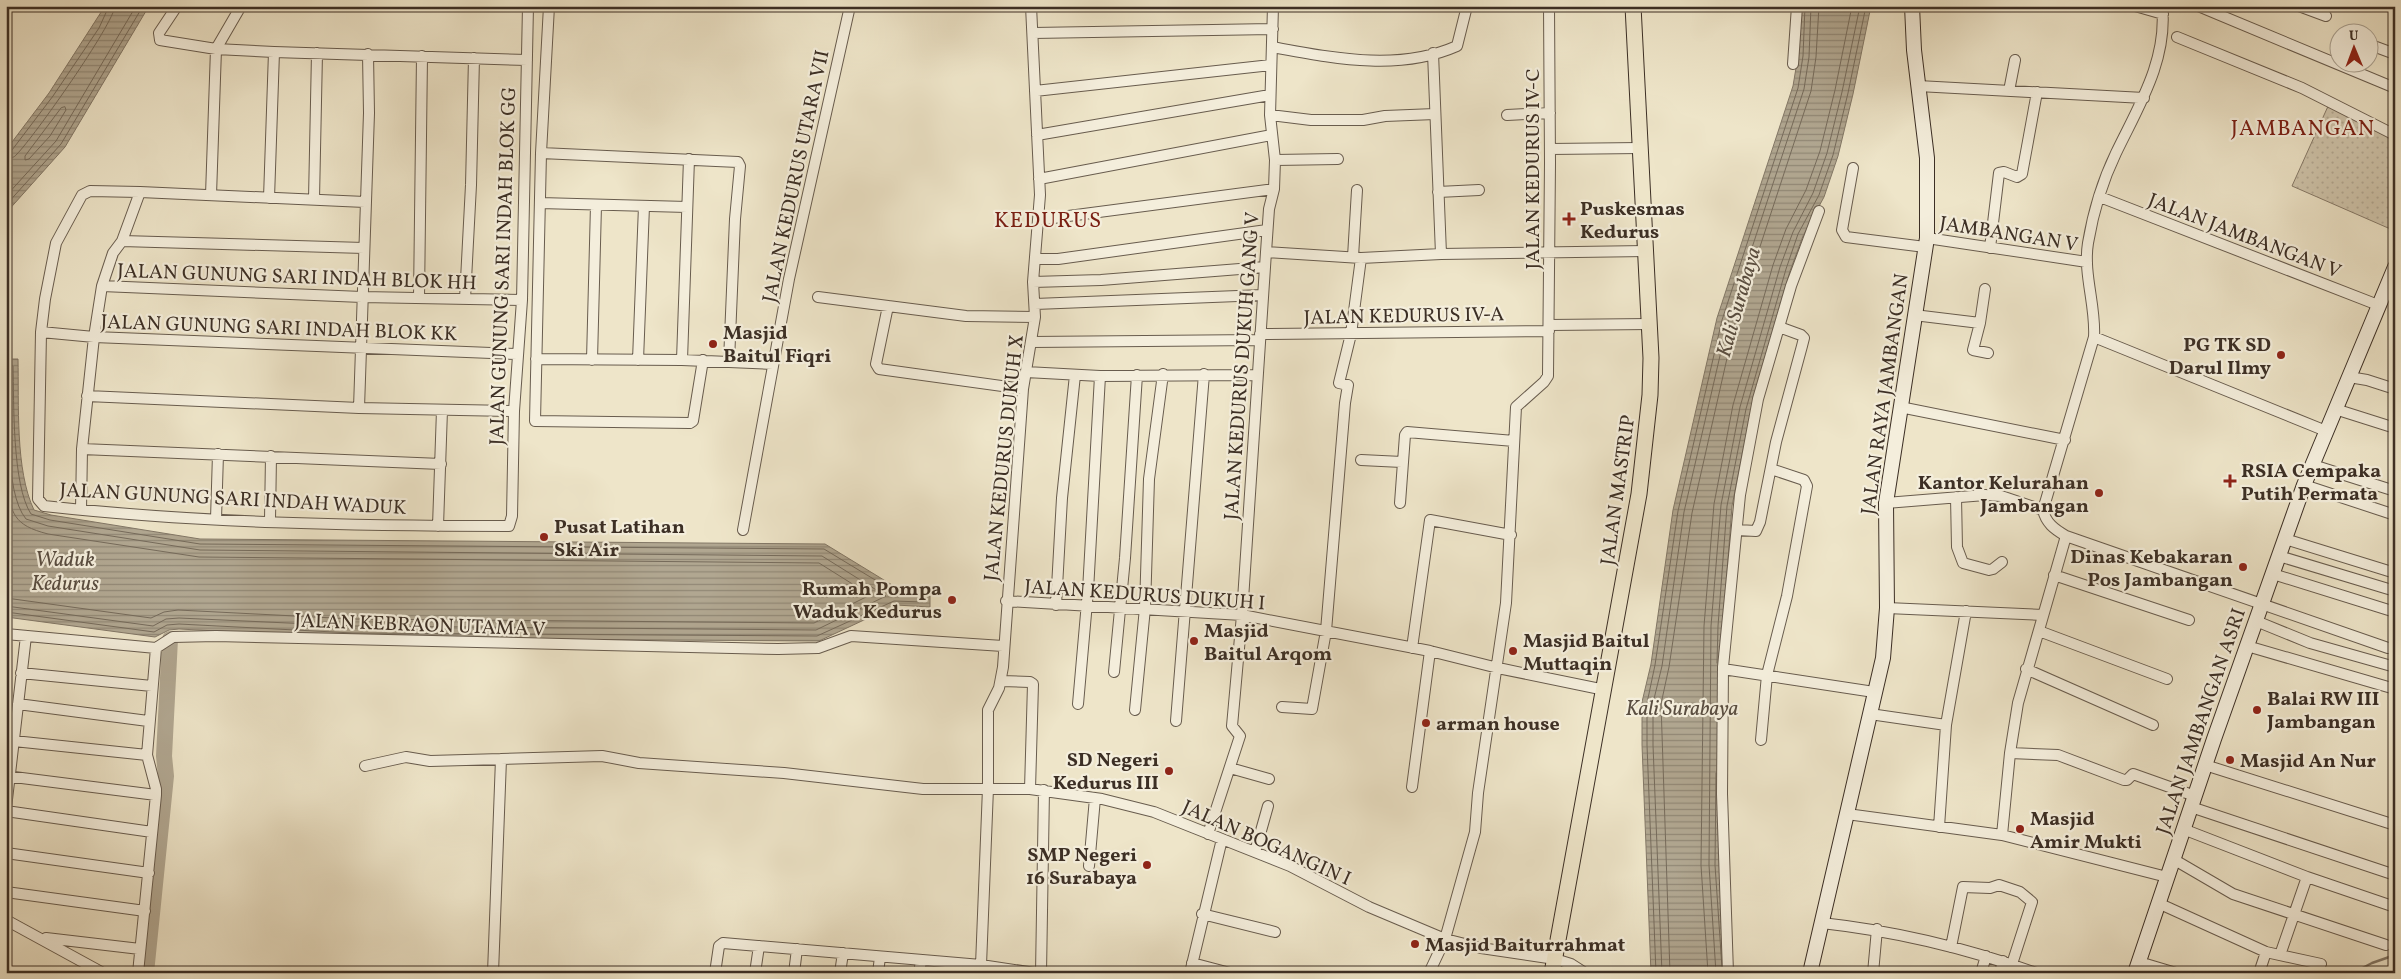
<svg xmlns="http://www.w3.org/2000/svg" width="2401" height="979" font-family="Vollkorn,serif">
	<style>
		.green { fill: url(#green-dots); stroke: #867a69 }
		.water { fill: url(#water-rules); stroke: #827766 }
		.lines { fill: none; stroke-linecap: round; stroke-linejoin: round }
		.shore { stroke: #766b5b; stroke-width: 1 }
		.stream { stroke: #827766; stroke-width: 2.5 }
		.river { stroke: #b1a791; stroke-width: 16 }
		.street-casing { stroke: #685c4e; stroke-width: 12 }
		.secondary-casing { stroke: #3c2f25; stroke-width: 16 }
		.primary-casing { stroke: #3c2f25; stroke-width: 17 }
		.street { stroke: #f4eedc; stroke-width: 10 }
		.secondary { stroke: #f4eedc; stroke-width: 14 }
		.primary { stroke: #eee5c9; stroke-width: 15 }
		.poi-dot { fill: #8f2418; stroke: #f4eedc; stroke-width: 2 }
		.labels { text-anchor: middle; stroke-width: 4.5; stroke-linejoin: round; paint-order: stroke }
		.street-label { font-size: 20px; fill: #3c2f25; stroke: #f4eedc }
		.poi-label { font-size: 20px; font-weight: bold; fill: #3c2f25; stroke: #f4eedc; text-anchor: start }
		.water-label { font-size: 21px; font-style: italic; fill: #594d40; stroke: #f4eedc }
		.quarter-label { font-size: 22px; letter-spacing: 1px; fill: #7a1f14; stroke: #f4eedc }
	</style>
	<defs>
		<pattern id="green-dots" width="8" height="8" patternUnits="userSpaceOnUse" patternTransform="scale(1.25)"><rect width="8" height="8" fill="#d0c6ad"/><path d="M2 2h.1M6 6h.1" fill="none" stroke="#b4aa95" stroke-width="1.8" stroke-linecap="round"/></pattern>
		<pattern id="water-rules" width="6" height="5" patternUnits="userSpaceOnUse" patternTransform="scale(1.25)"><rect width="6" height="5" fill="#b1a791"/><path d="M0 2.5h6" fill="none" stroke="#918876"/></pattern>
	</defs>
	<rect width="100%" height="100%" fill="#eee5c9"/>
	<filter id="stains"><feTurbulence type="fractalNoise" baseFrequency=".004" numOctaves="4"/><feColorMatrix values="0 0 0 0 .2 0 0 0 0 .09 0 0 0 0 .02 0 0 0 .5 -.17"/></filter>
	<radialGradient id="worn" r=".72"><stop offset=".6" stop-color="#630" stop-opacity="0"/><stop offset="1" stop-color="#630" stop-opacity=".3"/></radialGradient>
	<path class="green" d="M2329 104 2395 138V231L2292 186Z"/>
	<path class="water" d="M105 6H149L65 147 6 213V150L49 93Z
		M1800 6H1871L1853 94 1838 156 1824 197 1803 236 1790 271 1751 410 1732 506 1723 626 1727 973H1651L1642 745V702L1651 664 1673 510 1717 318 1793 86 1798 56Z
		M6 359H18C19 403 15 470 34 510L51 515 200 539 825 544 897 588 930 589V607L896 605 819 641 353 638 179 629 169 630 155 637 6 617Z"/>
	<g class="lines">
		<path class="shore" d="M65 107 66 110 50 136 29 159 25 160V156L61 108Z
			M6 152 12 150 53 96 99 28 109 6
			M6 158C11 158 14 158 17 154 33 138 114 24 115 6
			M6 196 56 141 136 6
			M6 205 61 144 143 6
			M6 364 13 366C14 402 12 485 31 514L50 520 200 544 824 549 895 592 923 594 925 596 923 602 894 601 817 636 353 633 179 624 167 625 154 632 6 612
			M6 371C11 407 3 491 26 519L48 526 200 550 822 556 886 596 816 630 353 626 179 618 166 619 153 626 6 606
			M6 480C11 514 13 525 48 534L199 557 819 563 870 595 814 623 353 619 178 610 164 612 151 618 6 598
			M1717 663 1718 626 1727 506 1746 409 1786 269 1798 234 1819 195 1833 155 1848 93 1866 6
			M1716 773 1715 865 1722 968
			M1656 973 1647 745V703L1655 665 1678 511 1722 320 1798 88 1803 56 1805 6
			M1662 973 1653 745V703L1662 666 1684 512 1728 321 1804 89 1809 57 1811 6
			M1670 973 1661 704 1669 667 1692 513 1735 323 1811 91 1816 57 1819 6
			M1708 973 1701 865 1704 626 1714 504 1733 405 1773 265 1786 229 1806 190 1820 151 1835 90 1852 6
			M1716 973 1709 865 1711 626 1721 505 1740 407 1780 267 1793 232 1813 193 1827 153 1842 92 1860 6"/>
		<path class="stream" d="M2353 973 2372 963 2395 955"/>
		<path class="river" d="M146 973 166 776 164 756 170 639"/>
		<defs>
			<path id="street" d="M177 6 159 33 160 40 216 49 274 52 527 60
				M549 6 541 153 535 421 690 423 693 421 703 360
				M2135 6 2163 14
				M2198 6 2395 88
				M2299 6 2326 16
				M1033 33 1273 29
				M2177 37 2302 88 2395 135
				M2368 44 2395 54
				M1272 47C1333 58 1398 72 1457 46L1467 6
				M1433 53 1441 254
				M1793 64 1797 6
				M1918 86 2144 98
				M1035 91 1271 65
				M2009 91 2015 60
				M1270 115 1311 120H1363L1385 116 1435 114
				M1507 115 1550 113
				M1037 135 1270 95
				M1550 149 1640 148
				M541 153 738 162 740 166 735 219 729 361
				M1275 160 1338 159
				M1853 168 1842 230 1846 237 1925 247
				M1039 179 1272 135
				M1438 192 1479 190
				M211 195 216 49 241 6
				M2100 197 2378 305
				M269 198 274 52
				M314 199 317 53
				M365 202 140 192 90 191 82 195 56 243 45 299 41 332 38 499 44 506C198 523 354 526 509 526L512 516 514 411 522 300 528 6
				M540 203 687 207
				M1038 220 1274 189
				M1927 238 2087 262
				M122 241 364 248
				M1990 248 1999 173 2004 172 2017 177 2022 174 2037 92
				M1266 252 1361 258 1441 254 1646 251
				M1353 257 1357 190
				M1035 259H1058L1267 230
				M1033 282 1101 280 1265 267
				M102 286 362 297 522 300
				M1985 289 1980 323 1973 350 1988 353
				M818 297 966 316 1035 317
				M419 298 422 56
				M465 299 471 185 474 58
				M1035 304 1263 295
				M888 306 876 364 879 369 1023 389
				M1914 315 1980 323
				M1549 325 1650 324
				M41 332 94 337 517 354
				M1260 334 1549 331
				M2094 337 2326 431
				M1031 342 1259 340
				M536 359 682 360 773 364
				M592 360 596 205
				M638 360 644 206
				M682 360 689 159
				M1026 372 1100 376 1257 375
				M2349 377 2367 380 2395 389
				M87 396 359 408 514 411
				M1900 407 2065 440
				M359 408 369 113 368 54
				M2335 409 2395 428
				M82 449 441 464
				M1361 460 1402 462
				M2313 465 2395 491
				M2304 485 2395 515
				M1956 497 1957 547 1963 563 1989 570 1993 569 2002 562
				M1400 503 1405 435 1407 432 1514 441
				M1886 503 1985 495 2001 496 2043 510
				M81 510 82 449 94 337 102 286 113 253 122 241 140 192
				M2043 510 2094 337C2096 306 2083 274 2088 243 2093 213 2103 180 2116 153 2138 107 2168 60 2162 6
				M2043 510C2046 523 2054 529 2066 536L2388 648
				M216 519 218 454
				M270 520 271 456
				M438 526 442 410
				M743 530 789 279 850 6
				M1737 530 1756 531 1760 522 1776 442 1802 346 1804 338 1801 335 1779 327
				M2285 539 2395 573
				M2279 556 2395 591
				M2273 574 2395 612
				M2054 575 2189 620
				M1006 601 1242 615 1430 651 1498 668 1605 690
				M1056 605 1062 498 1075 375
				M1887 608 2043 615
				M2256 621 2310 643 2395 667
				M2039 631 2167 679
				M6 634 156 648 173 637 216 636 778 649 818 648 851 636 1003 646
				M2247 646 2395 689
				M1412 648 1430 520 1511 535
				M1723 669 1874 692
				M2026 669 2153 725
				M1114 672 1125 558 1137 375
				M21 673 152 686
				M1001 681 1030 682 1033 684 1030 789
				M18 704 148 721
				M1078 704 1088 591 1100 376
				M1282 707 1312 709 1326 631 1345 403 1348 385 1339 383 1351 334 1361 258
				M1135 710 1145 608 1149 479 1163 374
				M1870 714 1946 725
				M1176 721 1204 374
				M1761 740 1767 675 1787 596 1807 486 1804 480 1771 469
				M14 741 147 755
				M2010 753 2058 755 2124 780H2127L2133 774 2195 796
				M2205 765 2395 825
				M365 766 406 757 430 761 602 756 639 763 784 773 923 789H1030L1102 799 1154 812 1290 866 1369 907 1445 939 1481 948 1555 959 1571 964 1585 973
				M1230 768 1269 779
				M6 776 156 795
				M1412 787 1430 651
				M2191 807 2395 875
				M6 808 26 636
				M6 811 152 832
				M1847 814 2002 835 2167 877
				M1939 827 1946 725 1966 611
				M2183 829 2307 877 2395 907
				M1208 834 1240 736 1232 726 1242 615 1266 252 1269 209 1274 189 1275 160 1270 115 1273 6
				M2002 835 2010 753 2018 703 2066 536
				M1255 852 1268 806
				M6 853 149 873
				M2173 859 2233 894 2386 945
				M1089 866 1095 798
				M6 892 145 911
				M2158 903 2266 952 2321 964
				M1202 914 1275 932
				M6 920 103 973
				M1822 923C1895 931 1966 948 2036 973
				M46 938 140 949
				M1951 947 1963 887 1990 888 1999 885 2020 892 2032 902 2012 964
				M2280 955 2307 877
				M2139 962 2176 973
				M1192 963 1230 973
				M981 965 988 788V710L999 688 1003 667 1023 389 1035 317 1033 282 1040 195 1031 6
				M138 973 156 795V789L147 755 156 648
				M493 973 501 759
				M715 973 719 946 723 943 981 965 1035 973
				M755 973 759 946
				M794 973 797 949
				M840 973 843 953
				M878 973 880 957
				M919 973 921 961
				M1041 973 1044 790
				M1190 973 1222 839
				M1429 973 1445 939 1475 832 1478 793 1506 603 1516 407 1544 382 1548 376 1550 163 1549 6
				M1728 973 1722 794 1723 667 1740 495 1758 399 1791 286 1819 211
				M1873 973 1877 929
				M1981 973 1986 956
				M2000 973 2003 961
				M2259 973 2266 952"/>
			<path id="secondary" d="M1810 973 1883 658 1887 608 1886 503 1927 238V158L1914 50 1912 6
				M2135 973 2214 739 2304 485 2395 267"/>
			<path id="primary" d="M1552 973 1639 494 1650 395 1651 358 1633 6"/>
		</defs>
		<use href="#street" class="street-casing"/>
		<use href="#secondary" class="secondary-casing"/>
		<use href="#primary" class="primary-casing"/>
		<use href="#street" class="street"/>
		<use href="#secondary" class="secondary"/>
		<use href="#primary" class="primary"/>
	</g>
	<g class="poi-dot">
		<path d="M1566.5 211.5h5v5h5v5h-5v5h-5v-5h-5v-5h5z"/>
		<circle cx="713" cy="344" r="5"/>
		<circle cx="2281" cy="355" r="5"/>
		<path d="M2227.5 473.5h5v5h5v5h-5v5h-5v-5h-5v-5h5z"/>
		<circle cx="2099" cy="493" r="5"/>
		<circle cx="544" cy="537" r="5"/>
		<circle cx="2243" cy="567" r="5"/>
		<circle cx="952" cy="600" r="5"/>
		<circle cx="1194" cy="641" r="5"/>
		<circle cx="1513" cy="651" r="5"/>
		<circle cx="2257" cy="710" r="5"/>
		<circle cx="1426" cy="723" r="5"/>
		<circle cx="2230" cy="760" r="5"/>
		<circle cx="1169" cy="771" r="5"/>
		<circle cx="2020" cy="829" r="5"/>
		<circle cx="1147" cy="865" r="5"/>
		<circle cx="1415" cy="944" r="5"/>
	</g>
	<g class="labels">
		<g class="street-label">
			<text transform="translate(1532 169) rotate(-90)" y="7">JALAN KEDURUS IV-C</text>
			<text transform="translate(795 176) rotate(-78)" y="7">JALAN KEDURUS UTARA VII</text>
			<text transform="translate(2009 233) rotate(9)" y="7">JAMBANGAN V</text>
			<text transform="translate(2245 235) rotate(21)" y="7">JALAN JAMBANGAN V</text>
			<text transform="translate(502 266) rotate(-88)" y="7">JALAN GUNUNG SARI INDAH BLOK GG</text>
			<text transform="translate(297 276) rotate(2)" y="7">JALAN GUNUNG SARI INDAH BLOK HH</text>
			<text transform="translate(1404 315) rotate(-1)" y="7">JALAN KEDURUS IV-A</text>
			<text transform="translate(279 327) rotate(2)" y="7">JALAN GUNUNG SARI INDAH BLOK KK</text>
			<text transform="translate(1241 366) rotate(-86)" y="7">JALAN KEDURUS DUKUH GANG V</text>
			<text transform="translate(1884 394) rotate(-82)" y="7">JALAN RAYA JAMBANGAN</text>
			<text transform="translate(1003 458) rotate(-84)" y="7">JALAN KEDURUS DUKUH X</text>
			<text transform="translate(1617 490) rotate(-82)" y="7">JALAN MASTRIP</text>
			<text transform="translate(233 498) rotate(3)" y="7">JALAN GUNUNG SARI INDAH WADUK</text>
			<text transform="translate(1145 594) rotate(4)" y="7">JALAN KEDURUS DUKUH I</text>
			<text transform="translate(420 624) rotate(2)" y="7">JALAN KEBRAON UTAMA V</text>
			<text transform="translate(2200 721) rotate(-71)" y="7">JALAN JAMBANGAN ASRI</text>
			<text transform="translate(1267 842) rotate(24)" y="7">JALAN BOGANGIN I</text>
		</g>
		<g class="poi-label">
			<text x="1580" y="215">Puskesmas<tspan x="1580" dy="23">Kedurus</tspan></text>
			<text x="723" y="339">Masjid<tspan x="723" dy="23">Baitul Fiqri</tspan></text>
			<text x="2271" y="351" text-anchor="end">PG TK SD<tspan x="2271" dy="23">Darul Ilmy</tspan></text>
			<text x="2241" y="477">RSIA Cempaka<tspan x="2241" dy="23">Putih Permata</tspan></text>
			<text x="2089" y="489" text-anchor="end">Kantor Kelurahan<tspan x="2089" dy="23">Jambangan</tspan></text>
			<text x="554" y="533">Pusat Latihan<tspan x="554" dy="23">Ski Air</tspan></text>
			<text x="2233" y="563" text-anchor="end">Dinas Kebakaran<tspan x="2233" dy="23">Pos Jambangan</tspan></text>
			<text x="942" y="595" text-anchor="end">Rumah Pompa<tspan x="942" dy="23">Waduk Kedurus</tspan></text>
			<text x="1204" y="637">Masjid<tspan x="1204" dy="23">Baitul Arqom</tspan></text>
			<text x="1523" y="647">Masjid Baitul<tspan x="1523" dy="23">Muttaqin</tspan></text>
			<text x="2267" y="705">Balai RW III<tspan x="2267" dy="23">Jambangan</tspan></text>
			<text x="1436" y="730">arman house</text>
			<text x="1159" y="766" text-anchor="end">SD Negeri<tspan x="1159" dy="23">Kedurus III</tspan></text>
			<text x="2240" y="767">Masjid An Nur</text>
			<text x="2030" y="825">Masjid<tspan x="2030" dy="23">Amir Mukti</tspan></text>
			<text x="1137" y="861" text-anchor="end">SMP Negeri<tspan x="1137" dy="23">16 Surabaya</tspan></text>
			<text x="1425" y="951">Masjid Baiturrahmat</text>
		</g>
		<g class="water-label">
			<text transform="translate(1738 302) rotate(-74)" y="7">Kali Surabaya</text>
			<text x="65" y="566">Waduk<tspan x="65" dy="24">Kedurus</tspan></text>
			<text x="1682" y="715">Kali Surabaya</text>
		</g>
		<g class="quarter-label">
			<text x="2303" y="135">JAMBANGAN</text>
			<text x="1048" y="227">KEDURUS</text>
		</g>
	</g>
	<rect width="2401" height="979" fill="none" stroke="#eee5c9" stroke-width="25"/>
	<rect x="8" y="8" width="2386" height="964" fill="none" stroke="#3c2f25" stroke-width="2.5"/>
	<rect x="12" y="12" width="2376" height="954" fill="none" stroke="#3c2f25"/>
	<g transform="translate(2354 48) rotate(359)"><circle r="24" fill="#f4eedc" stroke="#aaa293"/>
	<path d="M0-4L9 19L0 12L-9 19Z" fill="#8f2418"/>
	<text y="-8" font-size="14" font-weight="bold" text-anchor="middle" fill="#3c2f25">U</text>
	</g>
	<rect width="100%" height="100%" filter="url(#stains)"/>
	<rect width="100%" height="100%" fill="url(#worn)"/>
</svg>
